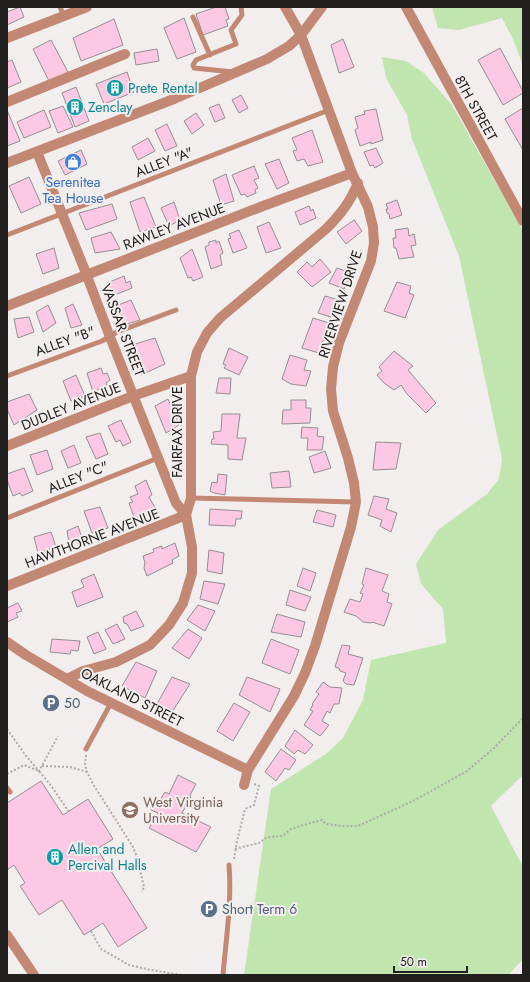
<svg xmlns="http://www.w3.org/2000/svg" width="530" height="982" font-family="Jost,sans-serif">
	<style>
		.green { fill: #c0e5ae }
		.building { fill: #fdc8e4; stroke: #928f91 }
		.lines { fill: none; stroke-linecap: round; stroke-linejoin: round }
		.path { stroke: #adaaa9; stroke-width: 2; stroke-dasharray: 2 2; stroke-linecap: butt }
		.service { stroke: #c38873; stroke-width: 5 }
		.minor { stroke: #c38873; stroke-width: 10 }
		.tertiary { stroke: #c38873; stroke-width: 10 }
		.labels { text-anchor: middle; stroke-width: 4; stroke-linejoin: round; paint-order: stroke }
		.culture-label { font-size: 14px; fill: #0d838f; stroke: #f2eeed; text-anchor: start }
		.street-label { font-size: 14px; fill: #21201f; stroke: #f2eeed }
		.shop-label { font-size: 14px; fill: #366cbe; stroke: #f2eeed }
		.service-label { font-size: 14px; fill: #4e5e75; stroke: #f2eeed; text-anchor: start }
		.education-label { font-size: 14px; fill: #785e54; stroke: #f2eeed; text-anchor: start }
	</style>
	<rect width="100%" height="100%" fill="#f2eeed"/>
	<path class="green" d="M432 7H523V65L512 37 502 18 459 30 438 28Z
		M382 57 406 61 424 73 452 105 523 231V775L491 806 523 867V959L508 975H244L271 789 326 754 343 738 363 700 371 660 446 643 443 609 421 584 416 564 438 530 487 494 499 479 502 459 459 256 412 139 407 115 386 78Z"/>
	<path class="building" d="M20 7 24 17 7 25V12Z
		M216 7H225L229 19 226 20 228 26 203 35 196 14Z
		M184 18 196 52 177 59 164 28Z
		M114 19 123 45 81 61 73 38Z
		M343 39 354 67 339 73 331 45Z
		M51 40 69 74 50 83 33 49Z
		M500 48 523 91V93L503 105 478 60Z
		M157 49 159 61 136 65 134 53Z
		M12 60 21 82 7 88V62Z
		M127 72 134 92 104 104 96 84Z
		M76 87 89 121 75 127 62 93Z
		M241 95 248 108 239 113 232 100Z
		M219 104 225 118 215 122 209 108Z
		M63 106 73 127 58 133 49 111Z
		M523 108V150L505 119Z
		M376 109 383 140 371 144V142L360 146 355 130 358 128 355 117 365 114 364 111Z
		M7 110 20 141 7 146Z
		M44 110 51 127 24 138 17 122Z
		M196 113 204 125 192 134 184 121Z
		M167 124 177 146 165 151 155 130Z
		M312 130 323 162 308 166 304 159 297 161 293 151 297 150 292 138Z
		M148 138 155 151 138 160 132 147Z
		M376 148 383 163 375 168 373 165 370 166 364 152Z
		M81 150 87 164 65 175 58 161Z
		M279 159 289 183 277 189 265 164Z
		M254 166 259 178 254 180 258 188 255 190 256 193 247 197 245 194 241 195 232 175Z
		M226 174 234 201 221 205 213 180Z
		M29 177 41 204 21 213 9 186Z
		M144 197 156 227 140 232 130 202Z
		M397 200 402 215 390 219 389 214 387 213 386 209H388L386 204Z
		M174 202 180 220 169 226 161 208Z
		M112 204 117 219 86 230 79 213Z
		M309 206 311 211 313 209 316 218 300 225 295 212Z
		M354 220 362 231 346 244 337 232Z
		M269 222 281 248 266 253 257 227Z
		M408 228 409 236 414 234 416 245 411 246 414 257 399 259 396 248H394L393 238H396L395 230Z
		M239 230 247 248 233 253 228 239 231 238 229 234Z
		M111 232 120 249 95 253 91 238Z
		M216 240V243L219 241 223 253 220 255 222 265 211 269 205 247 209 245V242Z
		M54 248 59 268 43 274 36 254Z
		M192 249 203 277 193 281 191 277 188 278 180 258Z
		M320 259 331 272 312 287 297 272 307 262 312 267Z
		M337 268 351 273 344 289 329 283Z
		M124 276 126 283 130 281 132 288 110 297 107 283Z
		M397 282 411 286 409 293 414 295 405 318 384 311Z
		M325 296 339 300 336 307 338 309 337 314 333 313 331 317 318 313Z
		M131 300 140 320 124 325 118 305Z
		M73 304 82 325 71 328 65 308Z
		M48 305 56 323 43 332 36 312Z
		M29 317 34 332 18 338 14 319Z
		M313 318 329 323 319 353 302 348Z
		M155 338 165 364 141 375 132 345Z
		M229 348 248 357 239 375 224 368 226 365 223 364Z
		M394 351 413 366 408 370 436 403 426 413 407 394 401 385 394 390 384 383 377 375 382 371 379 367Z
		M290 355 307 360 304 370 311 371 306 386 291 384 282 379Z
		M101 368 103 374 107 373 110 380 106 383 107 386 93 392 87 373Z
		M76 375 85 396 71 401 63 381Z
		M219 378H231L230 394 216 393Z
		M29 394 37 410 14 425 7 409V402Z
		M168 399 179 425 166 433 155 406Z
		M291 400H306V408H311L310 423 282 424 283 410H291Z
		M222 414H240L237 438H246L242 460 228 459V445L211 444 212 439H214L213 432 221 431Z
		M121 420 131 442 123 446 120 440 116 442 108 426Z
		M302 427 318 428 317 436 324 437 322 450H307L308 438H301Z
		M100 433 108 454 96 459 86 437Z
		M376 442 401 443 396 469 373 470Z
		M74 445 81 463 68 468 61 451Z
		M47 450 53 469 37 475 30 455Z
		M325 451 331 468 314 473 309 457Z
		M24 468 33 491 22 496 20 493 13 496 7 480V474Z
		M289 471 291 487 272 488 270 473Z
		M218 474 227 475 225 495 214 493 210 491 212 482 217 483Z
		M146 480 152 495 149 497 157 511 135 520 129 503 133 502 130 497 138 494 135 486Z
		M374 496 389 499 386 509 397 513 391 532 380 526 382 520 368 515Z
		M100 507 108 528 92 533 84 511Z
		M210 509 242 511 241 519H236L235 526 209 525Z
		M317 510 336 515 333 527 313 522Z
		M78 526 83 541 69 543 67 531Z
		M51 532 56 547 38 553 34 537Z
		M175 543 179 556 172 560 173 563 147 576 144 568 145 563 143 556 154 552 153 549 162 546V549Z
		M209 550 224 553 222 574 207 571Z
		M303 568 316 573 310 591 297 586Z
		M366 568 388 575 382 591 389 594 387 602 392 604 384 626 372 622 371 623 363 622 356 616 344 612 350 599 360 602 363 594 360 593 364 585 362 584Z
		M94 574 103 597 77 607 72 592 84 587 81 580Z
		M204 581 225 584 218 604 200 599Z
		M290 590 311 597 305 611 286 605Z
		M18 603 22 611 16 613 18 617 7 622V608Z
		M198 605 215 611 205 631 187 620Z
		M136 611 144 626 131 631 127 624 124 623 123 617Z
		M277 614 305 622 301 637 271 632Z
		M117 624 125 639 113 644 105 630Z
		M188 629 202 638 189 659 172 648Z
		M98 632 106 649 94 654 87 637Z
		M52 639 80 641 78 651 71 650 70 654 50 652Z
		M271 639 299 650 290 674 262 663Z
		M342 645 350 646 348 654 363 658 354 685 346 684 343 681 346 673 340 671 339 668 335 667Z
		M136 662 157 671 145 698 122 686Z
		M172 677 190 684 172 712 157 704Z
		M247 677 280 689 270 712 239 695Z
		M323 682 330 687 342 688 339 704H334L330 713 327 711 322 721 329 725 320 736 304 725 313 711 310 710 313 705 312 704 319 694 316 692Z
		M234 703 250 712 233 741 217 731Z
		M295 730 313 745 305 754 298 750 294 754 285 746Z
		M281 749 296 760 289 770 285 768 276 781 265 772Z
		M178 775 196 784 190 795 191 798 182 813 211 827 196 852 149 828 158 813 151 810 156 799 160 800 165 792 169 794Z
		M41 781 63 815 88 799 113 839 97 849 147 928 118 947 103 923 84 935 62 900 39 915 20 886 25 883 14 865 7 870V803Z"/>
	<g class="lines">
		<path class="path" d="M7 729 26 756 39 771 58 736
			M86 755 85 765 87 772 93 784 133 847 137 857 144 887 142 892
			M42 766 70 767 87 772
			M7 774 24 765 39 771 52 787 69 812
			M235 849 259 843 267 837 283 836 291 829 303 825 322 820 326 824 342 826H358L415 800 467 771 494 748 523 718
			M234 859 237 841 245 809 254 805 259 786 254 784
			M91 931 101 949 129 965 151 970 182 975"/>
		<path class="service" d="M60 7 64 16
			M193 17 210 55
			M233 72 194 68 193 65 196 60 236 44 231 30 242 15 241 7
			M7 235 329 110
			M7 376 102 341 117 332 176 310
			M191 498 356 502
			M7 518 158 458
			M86 749 111 703
			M7 788 10 792
			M223 975C226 939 232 902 229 865"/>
		<path class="minor" d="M406 7 523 221
			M7 38 87 7
			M7 102 125 54
			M7 306 263 206 352 173
			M7 446 133 396 191 376
			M7 586 186 515 176 503 110 337 84 268 37 152
			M7 642 26 655 87 691 248 770
			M67 679 83 671 116 662 150 645 169 625 183 603 192 573V547L186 515 191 498V376L197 352 207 333 220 318 326 229C341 214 350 202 358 183
			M244 785 248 770 294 696 305 673 315 646 351 527 356 502 354 483 348 458 333 411 331 389 333 367 339 343 371 261 374 243 373 227 368 207 352 173 301 35 285 7
			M7 935 34 975"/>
		<path class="tertiary" d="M7 163 174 99 267 59 289 46 301 35 322 7"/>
	</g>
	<defs>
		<symbol id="building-disc" viewBox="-11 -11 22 22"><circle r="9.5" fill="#0f9aa8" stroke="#f2eeed"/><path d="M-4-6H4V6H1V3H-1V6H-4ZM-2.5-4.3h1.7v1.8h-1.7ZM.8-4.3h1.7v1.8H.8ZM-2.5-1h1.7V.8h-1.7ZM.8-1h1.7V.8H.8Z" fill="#fff"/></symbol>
		<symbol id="shop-disc" viewBox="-11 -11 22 22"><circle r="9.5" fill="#3f7fe0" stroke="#f2eeed"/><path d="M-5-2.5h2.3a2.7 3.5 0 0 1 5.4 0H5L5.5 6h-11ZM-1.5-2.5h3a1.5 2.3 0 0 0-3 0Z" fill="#fff"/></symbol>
		<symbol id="parking-disc" viewBox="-11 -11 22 22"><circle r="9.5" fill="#5c6f8a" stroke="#f2eeed"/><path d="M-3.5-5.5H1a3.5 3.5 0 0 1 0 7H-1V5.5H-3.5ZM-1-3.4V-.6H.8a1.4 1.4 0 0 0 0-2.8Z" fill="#fff"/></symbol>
		<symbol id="university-disc" viewBox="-11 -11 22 22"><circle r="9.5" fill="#8d6e63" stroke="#f2eeed"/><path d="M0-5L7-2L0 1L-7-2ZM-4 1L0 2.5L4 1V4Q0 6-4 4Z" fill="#fff"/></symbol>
	</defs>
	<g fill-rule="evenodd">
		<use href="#building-disc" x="105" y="78" width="20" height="20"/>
		<use href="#building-disc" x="65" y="97" width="20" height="20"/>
		<use href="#shop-disc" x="63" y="152" width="20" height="20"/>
		<use href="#parking-disc" x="41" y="693" width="20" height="20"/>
		<use href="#university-disc" x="120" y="800" width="20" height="20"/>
		<use href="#building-disc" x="45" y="847" width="20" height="20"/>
		<use href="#parking-disc" x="199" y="899" width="20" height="20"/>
	</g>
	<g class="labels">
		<g class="culture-label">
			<text x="128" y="93">Prete Rental</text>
			<text x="88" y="112">Zenclay</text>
			<text x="68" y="854">Allen and<tspan x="68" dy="16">Percival Halls</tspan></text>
		</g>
		<g class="street-label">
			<text transform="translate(476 108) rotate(61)" y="5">8TH STREET</text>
			<text transform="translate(164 162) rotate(-21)" y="5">ALLEY "A"</text>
			<text transform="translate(174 226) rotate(-21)" y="5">RAWLEY AVENUE</text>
			<text transform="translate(340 304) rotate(-72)" y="5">RIVERVIEW DRIVE</text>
			<text transform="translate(123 330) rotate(69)" y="5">VASSAR STREET</text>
			<text transform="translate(65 341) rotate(-20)" y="5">ALLEY "B"</text>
			<text transform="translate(71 406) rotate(-22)" y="5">DUDLEY AVENUE</text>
			<text transform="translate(177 432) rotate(-90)" y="5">FAIRFAX DRIVE</text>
			<text transform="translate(78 477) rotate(-22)" y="5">ALLEY "C"</text>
			<text transform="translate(92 538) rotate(-21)" y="5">HAWTHORNE AVENUE</text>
			<text transform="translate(132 697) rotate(27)" y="5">OAKLAND STREET</text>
		</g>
		<g class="shop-label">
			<text x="73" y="187">Serenitea<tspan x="73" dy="16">Tea House</tspan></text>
		</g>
		<g class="service-label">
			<text x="64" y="708">50</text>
			<text x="222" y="914">Short Term 6</text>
		</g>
		<g class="education-label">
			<text x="143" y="807">West Virginia<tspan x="143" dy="16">University</tspan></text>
		</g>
	</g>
	<rect width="530" height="982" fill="none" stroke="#21201f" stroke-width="16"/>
	<path d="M394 966v6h73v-6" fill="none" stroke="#21201f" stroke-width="2"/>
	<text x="400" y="966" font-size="12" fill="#21201f" stroke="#f2eeed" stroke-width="3" paint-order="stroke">50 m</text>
</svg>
